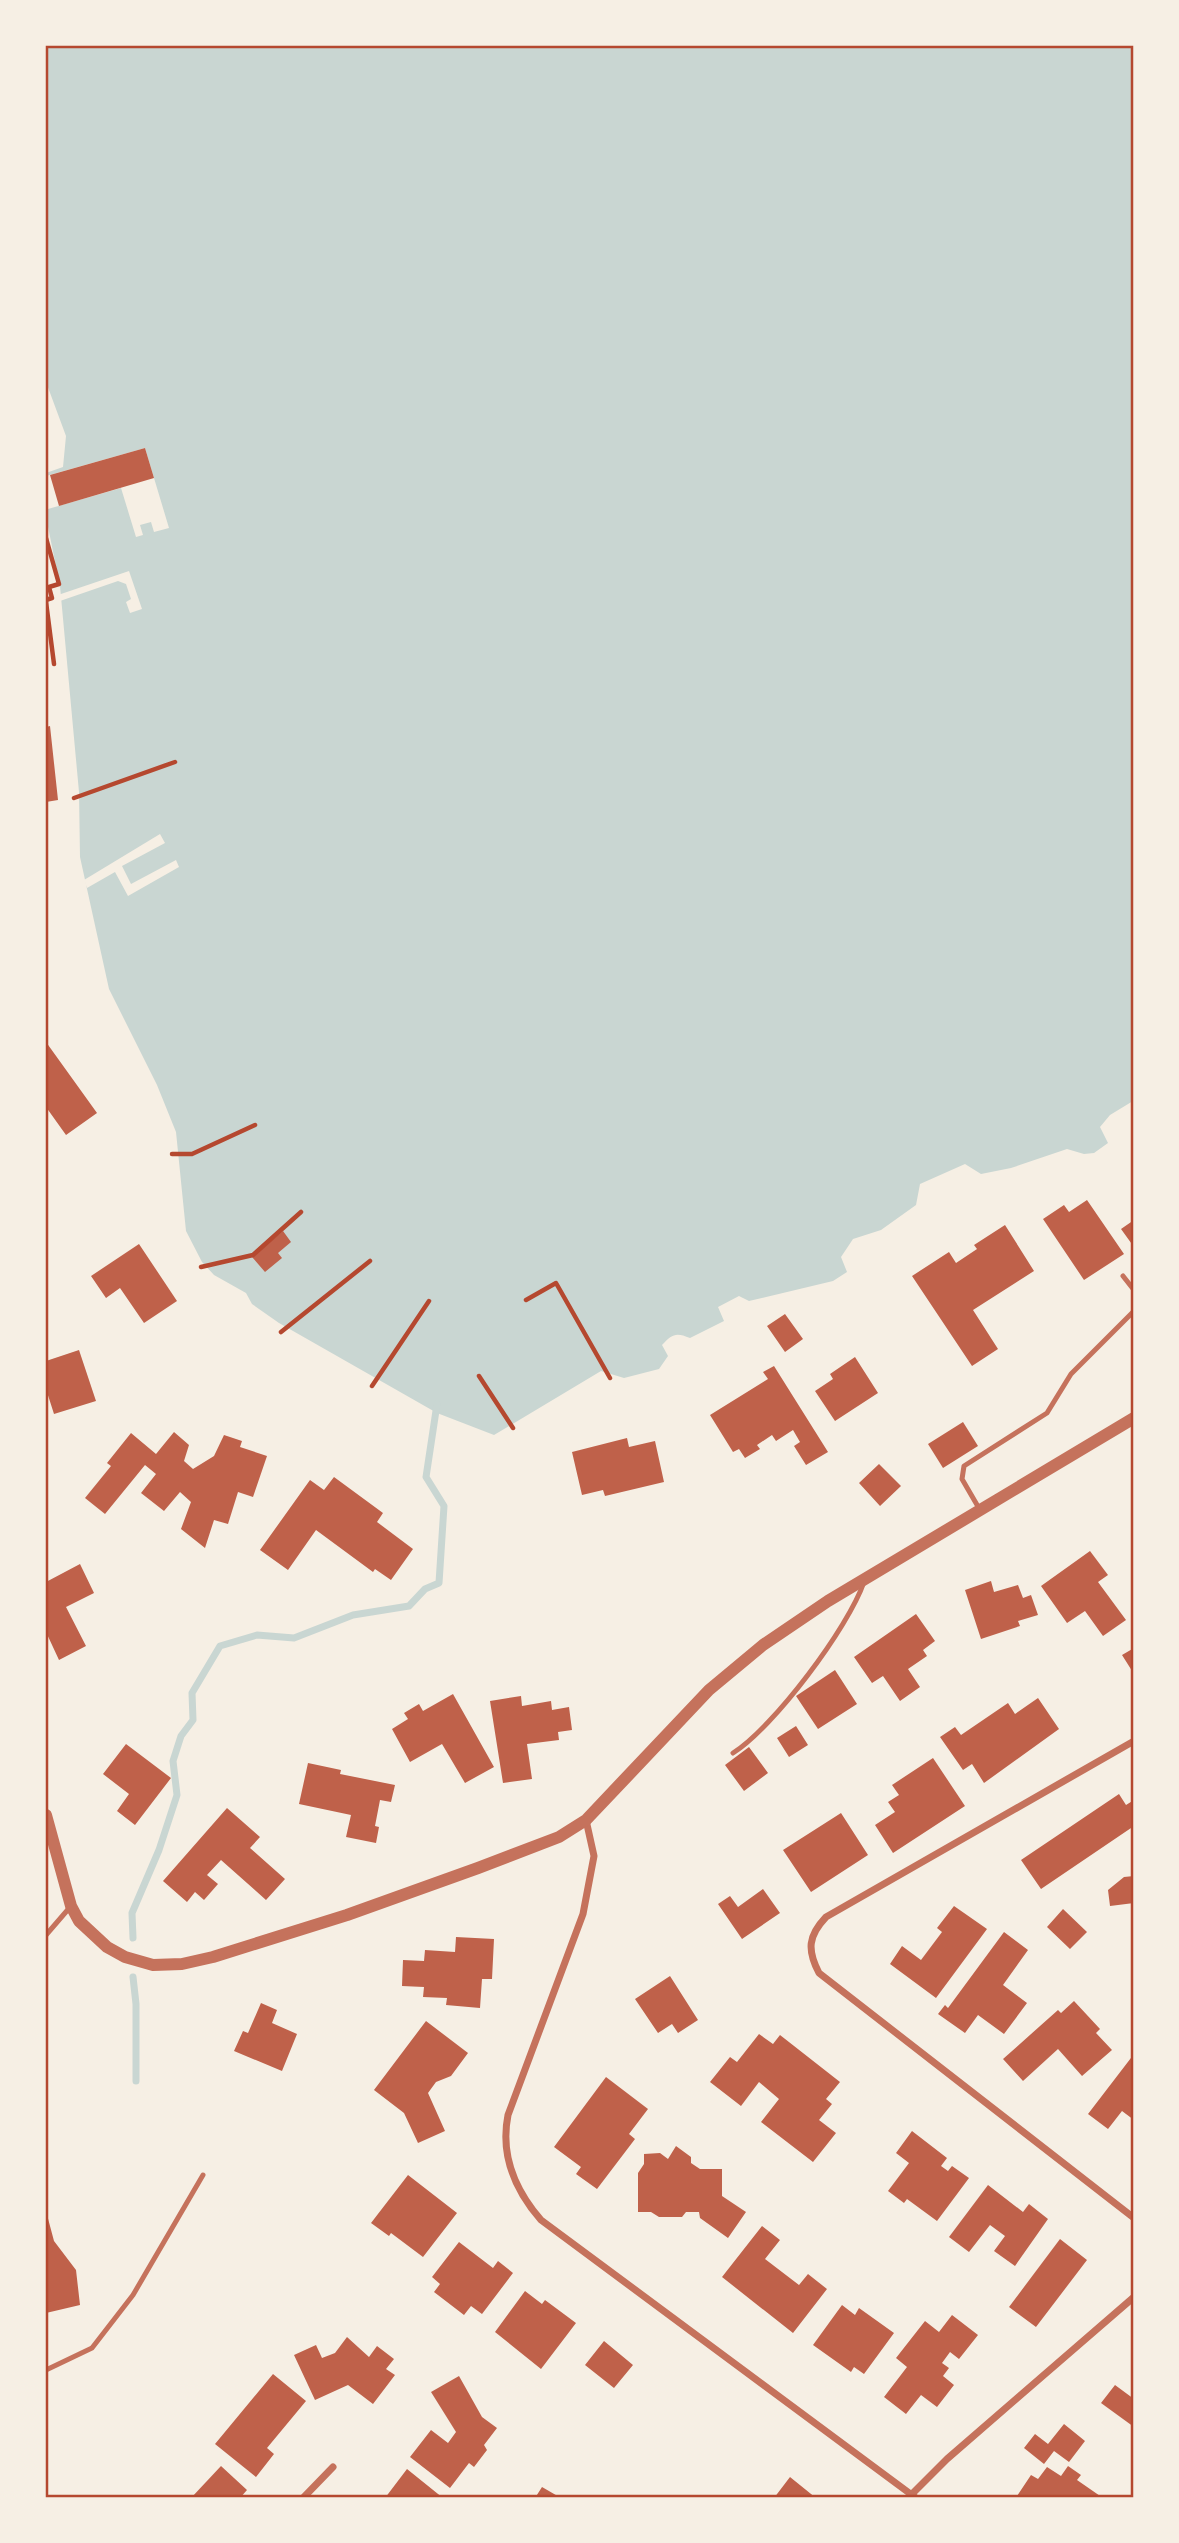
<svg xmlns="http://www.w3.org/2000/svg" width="1179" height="2543" font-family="Roboto,sans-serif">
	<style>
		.water { fill: #c9d6d2 }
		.pier { fill: #f6efe4 }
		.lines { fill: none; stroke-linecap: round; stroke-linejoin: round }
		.stream { stroke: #c9d6d2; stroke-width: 7 }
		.building { fill: #bf614a }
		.path { stroke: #b5482f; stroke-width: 4.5 }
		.service { stroke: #c5725c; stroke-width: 5 }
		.minor { stroke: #c5725c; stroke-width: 7 }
		.tertiary { stroke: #c5725c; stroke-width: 12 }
		.neatline { fill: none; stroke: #b5482f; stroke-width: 2.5 }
	</style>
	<rect width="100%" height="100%" fill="#f6efe4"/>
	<path class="water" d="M46 46H1133V1101L1110 1115 1100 1127 1108 1143 1094 1153 1084 1154 1067 1149 1011 1168 981 1174 965 1164 920 1184 916 1205 881 1230 853 1239 841 1257 847 1272 833 1281 749 1301 739 1296 718 1307 724 1321 690 1338C676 1332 672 1334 662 1345L668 1356 659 1369 624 1378 601 1371 494 1435 437 1413 279 1323 252 1304 246 1293 214 1275 202 1262 186 1231 176 1132 157 1085 109 989 80 857 79 792 60 586 46 517V473L63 467 66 436 46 382Z"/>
	<path class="pier" d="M145 448 169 528 154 532 151 522 140 525 143 535 136 537 121 488 48 509 46 476Z
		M129 571 142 609 130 613 126 602 131 599 126 584 118 581 60 601 58 595Z
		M160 834 165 843 122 866 131 884 176 860 179 867 128 896 115 872 87 888 84 880Z"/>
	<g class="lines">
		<path class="stream" d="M133 1938 132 1913 159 1850 177 1795 173 1761 181 1736 193 1720 192 1693 220 1646 257 1635 294 1638 353 1615 409 1606 425 1589 439 1583 444 1506 426 1477 437 1404
			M133 1977 136 2004V2081"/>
	</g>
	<path class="building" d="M145 448 154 478 59 506 50 475Z
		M50 726 58 800 46 802V727Z
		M46 1042 97 1113 66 1135 46 1107Z
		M1087 1200 1124 1254 1084 1280 1043 1219 1064 1205 1069 1212Z
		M1134 1220V1247L1121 1229Z
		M1005 1225 1034 1271 973 1310 998 1349 972 1366 912 1276 949 1252 956 1263 977 1249 974 1245Z
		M283 1231 291 1242 278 1253 282 1258 265 1272 252 1257Z
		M139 1244 177 1301 144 1323 120 1288 106 1298 91 1276Z
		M785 1314 803 1339 785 1352 767 1326Z
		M79 1350 96 1401 54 1414 46 1389V1361Z
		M855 1357 878 1393 835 1421 815 1391 833 1379 830 1374Z
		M774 1366 828 1452 806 1465 794 1446 800 1442 793 1430 776 1441 772 1435 757 1445 760 1449 745 1458 739 1449 733 1452 710 1415 768 1379 763 1372Z
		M963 1422 978 1446 943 1468 928 1444Z
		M174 1432 189 1445 184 1461 193 1469 214 1456 224 1435 242 1441 240 1447 267 1456 253 1497 238 1492 228 1524 214 1520 205 1548 181 1529 191 1502 180 1492 164 1511 141 1493 156 1474 145 1465 105 1514 85 1498 111 1466 107 1463 131 1433 156 1454Z
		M627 1438 629 1447 655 1441 664 1482 605 1496 603 1490 582 1495 572 1452Z
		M879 1464 901 1486 880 1506 859 1483Z
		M334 1477 383 1513 377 1522 413 1549 391 1580 375 1569 373 1572 316 1530 288 1570 260 1550 310 1480 324 1490Z
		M1090 1551 1108 1575 1098 1582 1126 1620 1103 1636 1085 1611 1067 1623 1041 1586Z
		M80 1564 94 1593 66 1607 86 1646 59 1660 46 1632V1582Z
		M991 1581 994 1592 1018 1585 1023 1598 1031 1595 1038 1615 1018 1621 1020 1626 981 1639 965 1590Z
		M916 1614 935 1641 923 1650 927 1656 908 1669 920 1687 900 1701 883 1676 872 1683 854 1657Z
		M1134 1648V1674L1122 1655Z
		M835 1670 857 1704 818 1729 796 1696Z
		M453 1694 494 1767 465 1783 442 1744 410 1762 392 1729 408 1719 404 1713 419 1704 423 1711Z
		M521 1696 522 1706 551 1701 552 1710 569 1707 572 1730 558 1732 559 1740 527 1744 532 1779 503 1783 490 1701Z
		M1038 1698 1059 1729 984 1783 972 1764 963 1770 940 1737 955 1727 961 1735 1008 1703 1015 1714Z
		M796 1726 808 1745 789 1757 777 1738Z
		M126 1744 171 1778 135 1825 117 1811 129 1794 103 1774Z
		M749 1747 768 1773 744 1791 725 1765Z
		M933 1758 965 1806 893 1853 875 1825 895 1812 888 1802 899 1795 892 1785Z
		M308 1763 341 1770 340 1774 395 1785 391 1802 380 1800 375 1826 379 1827 376 1843 346 1837 351 1815 299 1804Z
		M1119 1794 1126 1805 1134 1800V1826L1041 1889 1021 1860Z
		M227 1808 260 1837 250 1848 285 1879 266 1900 221 1860 207 1875 218 1884 204 1900 195 1892 187 1902 163 1881Z
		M841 1813 868 1855 811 1892 783 1850Z
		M1134 1876V1903L1110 1906 1108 1890 1124 1877Z
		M763 1889 780 1913 742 1939 718 1904 730 1896 738 1907Z
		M954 1906 987 1929 936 1998 890 1964 902 1946 921 1960 942 1932 937 1928Z
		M1063 1909 1087 1932 1070 1949 1047 1927Z
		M1004 1932 1028 1950 1003 1985 1027 2003 1004 2034 978 2015 965 2033 938 2014 945 2005 948 2008Z
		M456 1937 494 1939 492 1979H482L480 2008 446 2005 447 1998 423 1997 424 1987 402 1986 403 1960 424 1961 425 1950 455 1952Z
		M670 1976 698 2020 678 2033 672 2024 658 2033 635 1999Z
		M1074 2001 1100 2029 1096 2033 1112 2050 1082 2076 1058 2049 1023 2081 1003 2059 1058 2010 1061 2013Z
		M261 2003 277 2010 272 2023 297 2034 282 2071 234 2051 243 2031 248 2033Z
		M426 2021 468 2053 451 2076 436 2082 428 2093 445 2131 418 2143 404 2113 374 2090Z
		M759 2034 773 2044 780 2035 840 2082 826 2099 832 2104 819 2120 836 2133 813 2162 761 2122 779 2099 759 2082 741 2106 710 2082 730 2057 737 2062Z
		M1134 2054V2120L1122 2111 1108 2129 1088 2114Z
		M606 2077 648 2109 629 2134 635 2139 597 2189 576 2174 581 2167 554 2147Z
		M912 2131 947 2158 941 2166 948 2171 952 2166 969 2178 937 2221 907 2199 904 2203 888 2191 909 2163 896 2153Z
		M676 2146 691 2157V2163L700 2169H722V2196L746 2212 728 2238 700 2218 699 2212H686L682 2217H659L651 2212H638V2173L644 2164V2154L660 2153 668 2159Z
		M408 2175 457 2213 423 2257 391 2233 389 2236 371 2223Z
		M988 2185 1023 2212 1029 2204 1048 2219 1015 2266 994 2251 1005 2236 990 2225 969 2252 949 2237Z
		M46 2211 54 2241 76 2270 80 2305 46 2313Z
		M762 2226 780 2240 765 2259 799 2285 808 2274 827 2289 793 2333 722 2277Z
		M1060 2239 1087 2260 1036 2327 1009 2307Z
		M459 2242 493 2268 498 2261 513 2273 482 2314 471 2306 464 2315 434 2292 440 2284 432 2277Z
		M525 2291 542 2304 545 2300 576 2323 541 2369 495 2332Z
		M842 2305 855 2315 859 2308 894 2333 864 2374 854 2367 851 2372 813 2345Z
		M952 2315 978 2335 959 2359 950 2352 942 2363 949 2368 943 2376 954 2385 937 2407 921 2395 906 2414 884 2397 907 2367 896 2358 925 2321 939 2332Z
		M347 2337 369 2357 377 2346 394 2359 386 2369 395 2375 373 2404 348 2385 315 2400 294 2355 316 2345 322 2358 335 2353Z
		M604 2341 633 2365 614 2388 585 2365Z
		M273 2374 306 2401 267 2448 274 2454 256 2477 215 2444Z
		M459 2376 482 2417 497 2428 484 2445 487 2450 474 2467 469 2463 450 2488 410 2457 431 2430 448 2443 456 2432 431 2392Z
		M1115 2385 1134 2399V2427L1101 2403Z
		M1064 2424 1085 2441 1069 2462 1054 2451 1044 2464 1024 2448 1035 2434 1048 2444Z
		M221 2466 247 2490 240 2498H191Z
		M1068 2466 1081 2475 1077 2480 1103 2498 1017 2496 1031 2475 1038 2479 1047 2467 1061 2476Z
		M407 2469 443 2498H385Z
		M790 2477 816 2498H774Z
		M542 2487 561 2498H535Z"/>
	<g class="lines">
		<path class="path" d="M46 538 59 584 49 587 52 598 46 600
			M46 602 54 664
			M74 798 175 762
			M172 1154H192L255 1125
			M201 1267 253 1255 301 1212
			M526 1300 556 1283 610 1378
			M281 1332 370 1261
			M479 1376 513 1428
			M372 1386 429 1301"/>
		<path class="service" d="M1123 1276 1134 1290
			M980 1510 962 1479 964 1466 1047 1413 1071 1374 1134 1311
			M733 1753C774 1727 848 1628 864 1582
			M46 1935 71 1906
			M46 2370 92 2348 133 2295 203 2175"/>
		<path class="minor" d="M1134 1741 826 1917C808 1936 807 1950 819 1973L1134 2218
			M586 1820 594 1856 583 1914 508 2115C500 2155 515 2190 541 2220L916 2498
			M303 2498 333 2467
			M908 2498 947 2459 1134 2297"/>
		<path class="tertiary" d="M46 1815 71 1906 79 1921 107 1947 125 1957 153 1965 182 1964 213 1957 347 1915 478 1868 559 1837 586 1820 709 1690 763 1645 828 1601 1134 1418"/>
	</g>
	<rect width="1179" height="2543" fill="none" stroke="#f6efe4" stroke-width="94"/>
	<rect x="47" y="47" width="1085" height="2449" class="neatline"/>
</svg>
